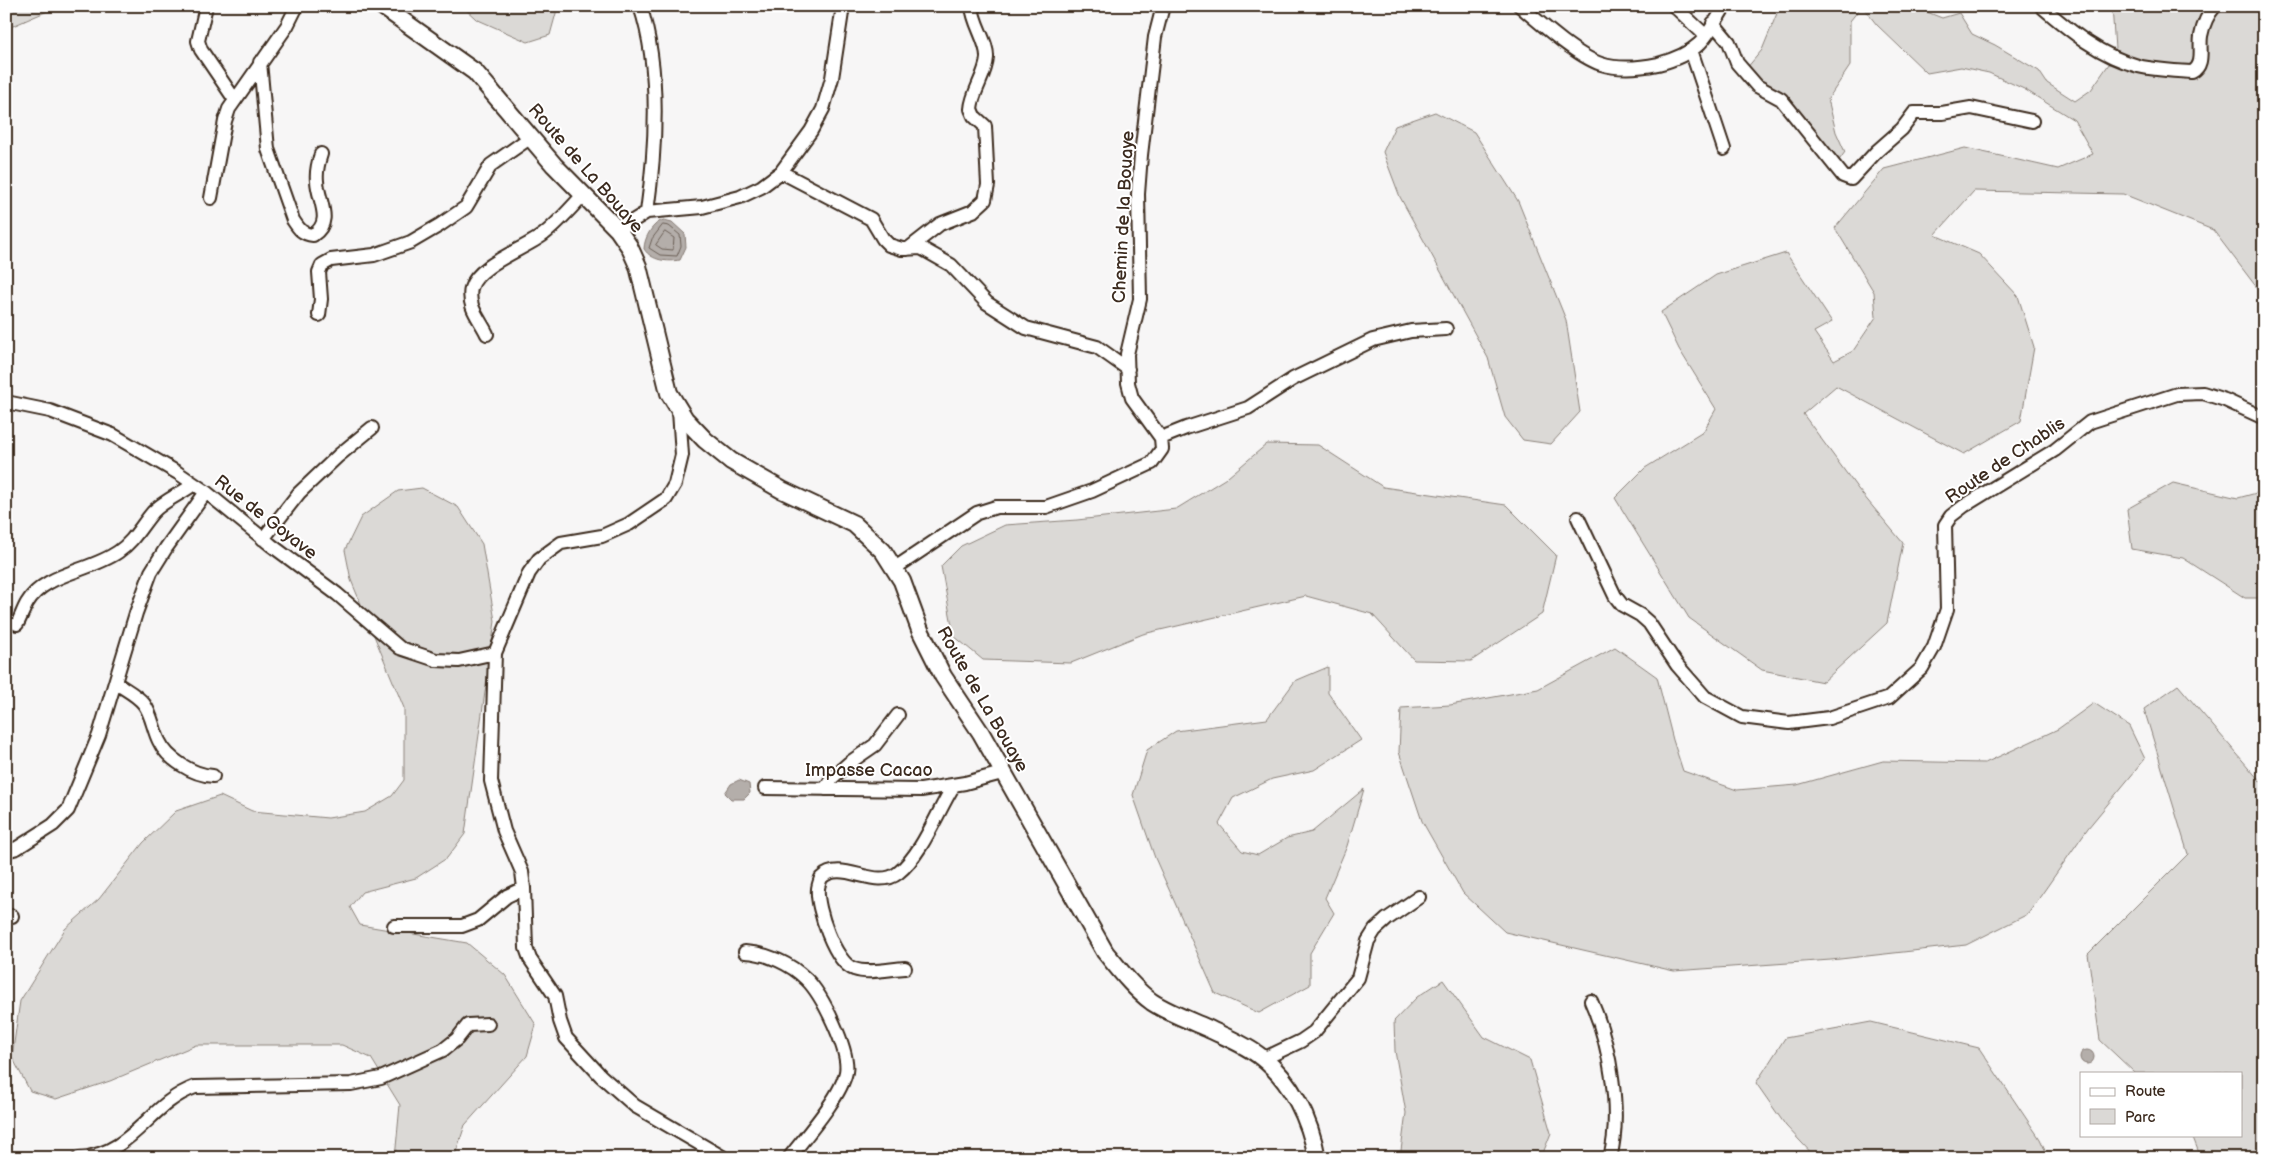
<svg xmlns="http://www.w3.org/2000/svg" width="2270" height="1164" font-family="'Balsamiq Sans',sans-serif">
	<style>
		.green { fill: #dbd9d6; stroke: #8b827a }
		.water { fill: #b4aeaa; stroke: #847972 }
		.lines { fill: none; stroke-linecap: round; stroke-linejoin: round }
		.shore { stroke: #6b5f56; stroke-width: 1 }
		.minor-casing { stroke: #3b2a1e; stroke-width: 16 }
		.major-casing { stroke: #3b2a1e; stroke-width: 20 }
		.minor { stroke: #fff; stroke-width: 12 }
		.major { stroke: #fff; stroke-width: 16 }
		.labels { text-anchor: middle; stroke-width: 4; stroke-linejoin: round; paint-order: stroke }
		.street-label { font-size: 18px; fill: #3b2a1e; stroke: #fff }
	</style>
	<rect width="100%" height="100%" fill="#f7f6f6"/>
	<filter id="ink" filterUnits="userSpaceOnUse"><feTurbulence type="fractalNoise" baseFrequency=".02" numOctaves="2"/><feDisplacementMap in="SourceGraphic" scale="10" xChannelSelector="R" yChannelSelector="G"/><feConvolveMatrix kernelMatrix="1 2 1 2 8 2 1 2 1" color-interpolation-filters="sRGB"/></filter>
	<g filter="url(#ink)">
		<path class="green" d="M6 6H59L6 29Z
			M462 6H558L550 35 528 42 476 19Z
			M1780 6H1862L1850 21V66L1828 99 1836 132 1845 152 1837 163 1746 69 1762 50Z
			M1862 6H1912L1942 18 1959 13 1972 34 1995 45 2039 71 2047 83 2075 101 2091 90 2109 64 2116 63 2112 6H2264V297L2213 230 2123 194 1974 191 1935 235 1979 254 2018 296 2034 347 2021 421 1964 454 1836 386 1803 414 1858 489 1903 543 1887 623 1823 682 1762 670 1689 618 1615 498 1645 468 1703 432 1716 409 1679 349 1661 312 1716 275 1786 253 1832 322 1814 332 1834 361 1853 351 1876 317 1874 292 1835 228 1884 169 1965 148 2058 169 2093 154 2074 120 2024 89 1989 73 1961 67 1927 73 1877 25Z
			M1435 112 1474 132 1518 201 1566 320 1580 412 1551 444 1523 440 1505 417 1488 358 1400 197 1383 152 1395 126Z
			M1267 444 1318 445 1383 487 1506 505 1556 555 1542 614 1471 661 1414 660 1372 614 1306 596 1143 634 1071 663 983 660 954 636 941 566 961 546 1005 525 1077 520 1176 509 1228 477Z
			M2173 483 2238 498 2264 491V598H2245L2183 558 2132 549 2127 509Z
			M422 488 458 507 482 544 495 621 465 834 447 858 416 878 362 892 350 907 360 925 467 943 505 975 536 1025 527 1056 465 1125 454 1158H395L400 1105 371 1058 342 1045H196L110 1081 56 1099 30 1091 12 1057 20 1001 65 929 99 899 143 843 176 811 220 796 252 811 328 818 365 812 392 796 404 780V708L351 580 345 550 361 517 398 491Z
			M1615 647 1657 677 1673 740 1683 771 1737 790 1797 785 1883 761 1985 763 2058 729 2094 703 2129 726 2145 759 2088 828 2028 914 1966 945 1831 960 1674 971 1505 932 1463 893 1422 821 1399 752 1401 708 1450 705 1538 689Z
			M1328 667V693L1361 740 1314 770 1272 779 1233 798 1219 824 1242 851 1258 855 1287 838 1312 832 1364 789 1347 846 1325 898 1334 913 1310 953V985L1259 1013 1215 993 1155 858 1133 795 1147 750 1176 731 1267 719 1295 681Z
			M2178 685 2260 781 2264 778V1158H2201L2192 1135H2241V1073H2135L2100 1040 2088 954 2188 854 2144 709Z
			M1443 980 1484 1037 1530 1060 1551 1133 1541 1158H1400L1406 1113 1395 1051 1394 1021 1417 997Z
			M1871 1022 1979 1048 2040 1139 2049 1158H1816L1786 1126 1756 1083 1785 1038Z"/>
		<path class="water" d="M664 220 672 222 685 234 686 247 680 260C667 262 652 261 644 249 644 238 653 222 664 220Z
			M739 780 749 784 750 793 744 799H731L725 793 731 784Z
			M2080 1057a7 7 0 1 1 14 0a7 7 0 1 1-14 0Z"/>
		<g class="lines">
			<path class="shore" d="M663 225 669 226 680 235 681 246 677 256 660 255 649 248 652 239Z
				M665 232 674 238 673 250 662 249 656 245Z"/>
			<defs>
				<path id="minor" d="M206 6 198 41 201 50 235 100
					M640 6C661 68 656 148 647 212
					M1520 6C1540 23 1577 56 1601 64 1620 70 1639 68 1658 64 1673 60 1687 55 1699 44 1709 35 1717 18 1725 6
					M1674 6 1705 35
					M2041 6C2070 31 2100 56 2138 66 2155 70 2174 71 2192 72 2205 65 2199 49 2201 36 2203 25 2208 14 2215 6
					M1713 23 1729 42 1737 63 1757 86 1781 99 1843 176 1851 179 1877 151 1902 129 1914 113H1942L1971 108 2032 121
					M1691 50 1724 149
					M260 62 268 149 293 220C299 229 302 234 313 235 334 221 318 201 317 181 316 172 318 163 321 154
					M781 172 871 219 883 239 889 245 902 249 921 248 951 265 987 303 1026 328 1097 347 1128 369
					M211 198 225 121 229 109 287 26 297 6
					M618 230 647 212 702 207 740 197 761 187 781 172 811 131 823 109 832 78 843 6
					M908 249 940 224 973 211 985 200 988 185 985 126 974 116 971 109C972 92 986 75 987 58 988 42 973 24 972 6
					M319 315 321 299 319 272 322 265 331 260 374 255 411 242 440 225 466 207 491 165 531 137
					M487 334C480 319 467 307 471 288 477 265 525 249 544 234 558 223 570 209 582 196
					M6 402 50 411 113 435 178 473 206 492 271 545 337 594 400 648 436 660 459 661 495 653
					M679 411 682 455 675 484 666 499 629 524 602 536 561 543 539 559 529 573 495 653 491 781 504 831 522 872 524 888 526 948 530 959 555 996 560 1021 566 1038 601 1076 635 1106 724 1158
					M1161 438 1186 428 1248 408 1293 379 1373 340 1411 331 1446 329
					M1578 518 1615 596 1622 605 1640 615 1649 623 1677 665 1705 697 1742 717 1789 723 1829 718 1889 698 1922 668 1934 647 1947 609 1945 525 1951 516 1964 506 2055 450 2090 422 2177 394 2203 393 2225 400 2264 418
					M263 539 299 493 338 456 372 428
					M895 568 977 513 996 507H1046L1092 491 1152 463 1162 449 1161 438 1132 398 1128 383 1127 354 1140 299 1138 194 1141 155 1155 37 1163 6
					M17 624C21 617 23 610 27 603 44 573 89 572 118 552 134 541 141 526 153 512 163 501 181 494 194 484
					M116 683C126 690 137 695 144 704 152 715 153 729 159 741 167 759 193 775 213 776
					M765 788 921 790 965 783 1002 773
					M825 789 832 778 849 763 875 745 898 715
					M6 851 17 848 53 825 68 810 99 735 136 613 151 572 166 548 206 492
					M6 917 12 916
					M394 926H462L478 920 507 896 524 888
					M745 952C767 953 791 964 806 979 822 994 850 1051 846 1072 841 1097 805 1137 789 1158
					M905 968C889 969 868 974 854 969 835 963 816 907 818 889 818 886 820 881 821 878 842 858 875 891 898 873 923 853 937 812 954 785
					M1591 1001C1610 1044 1622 1112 1610 1158
					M1263 1059 1301 1041 1314 1032 1358 978 1368 941 1375 930 1387 919 1419 897
					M79 1158C134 1154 148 1104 195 1087L351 1084 381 1078 443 1050 457 1039 468 1025 488 1024"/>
				<path id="major" d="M382 6 475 72 554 165 618 230 629 246 638 266 669 393 685 419 705 440 731 461 782 490 854 524 883 551 902 581 920 630 943 676 981 733 1105 952C1119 969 1134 989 1152 1002 1169 1013 1189 1020 1207 1028 1225 1037 1245 1044 1261 1057 1292 1081 1310 1120 1317 1158"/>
			</defs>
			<use href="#minor" class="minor-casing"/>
			<use href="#major" class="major-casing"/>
			<use href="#minor" class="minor"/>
			<use href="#major" class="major"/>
		</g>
	</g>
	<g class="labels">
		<g class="street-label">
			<text transform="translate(586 168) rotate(49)" y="6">Route de La Bouaye</text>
			<text transform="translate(1123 217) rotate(-87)" y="6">Chemin de la Bouaye</text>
			<text transform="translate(2005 460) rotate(-34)" y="6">Route de Chablis</text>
			<text transform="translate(266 517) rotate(38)" y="6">Rue de Goyave</text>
			<text transform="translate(983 699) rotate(60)" y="6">Route de La Bouaye</text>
			<text x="869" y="776">Impasse Cacao</text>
		</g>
	</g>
	<rect width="2270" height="1164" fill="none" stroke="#fff" stroke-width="25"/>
	<rect x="12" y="12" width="2245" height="1139" fill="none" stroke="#3b2a1e" stroke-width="2" filter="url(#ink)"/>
	<rect x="2080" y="1072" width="162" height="65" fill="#ffffff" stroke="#b1aaa5"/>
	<rect x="2090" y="1088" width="25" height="8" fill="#ffffff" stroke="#b1aaa5"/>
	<text x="2125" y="1096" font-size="15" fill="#3b2a1e">Route</text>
	<rect x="2090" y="1109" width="25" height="15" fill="#dbd9d6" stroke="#b1aaa5"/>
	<text x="2125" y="1122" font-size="15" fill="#3b2a1e">Parc</text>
</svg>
